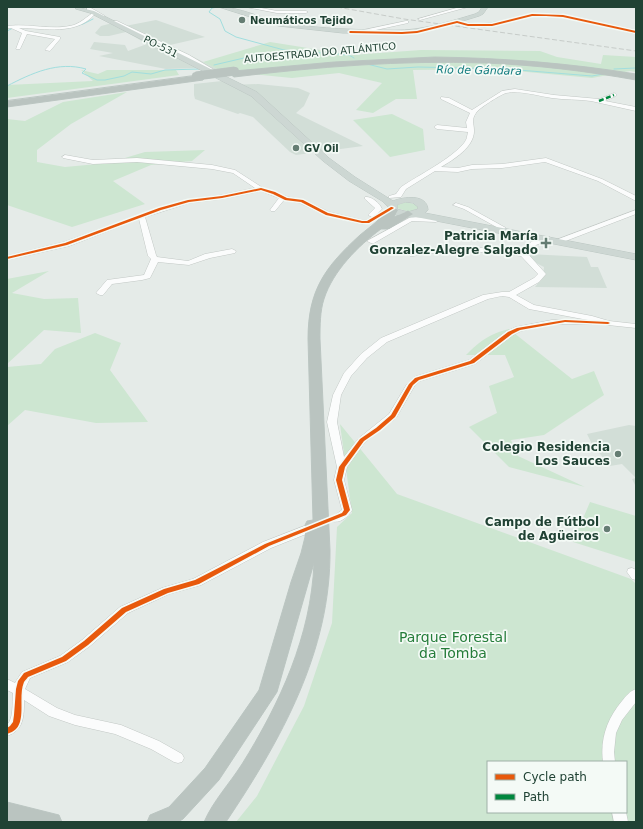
<svg xmlns="http://www.w3.org/2000/svg" width="643" height="829" font-family="'DejaVu Sans',sans-serif">
	<style>
		.built { fill: #d2ded7 }
		.green { fill: #cde6d1; fill-rule: evenodd }
		.lines { fill: none; stroke-linecap: round; stroke-linejoin: round }
		.stream { stroke: #a1dede; stroke-width: 1 }
		.minor-casing { stroke: #c2c8c5; stroke-width: 1 }
		.major-casing { stroke: #bcc7c3; stroke-width: 1 }
		.highway-casing { stroke: #bcc7c3; stroke-width: 1 }
		.minor { fill: #fbfcfc; fill-rule: evenodd }
		.major { fill: #cdd7d3; fill-rule: evenodd }
		.highway { fill: #bac4c0; fill-rule: evenodd }
		.rail { stroke: #c7ccc9; stroke-width: 1; stroke-dasharray: 5 2.5; stroke-linecap: butt }
		.highway-bridge-casing { stroke: #bcc7c3; stroke-width: 9; stroke-linecap: butt }
		.highway-bridge { stroke: #bac4c0; stroke-width: 8 }
		.quiet { stroke: #00873e; stroke-width: 2.5; stroke-dasharray: 5 2.5; stroke-linecap: butt }
		.cycleway-casing { stroke: #f4faf6; stroke-width: 3 }
		.cycleway { fill: #e8590c; fill-rule: evenodd }
		.poi-dot { fill: #657d73; stroke: #f4faf6; stroke-width: 1.5 }
		.labels { text-anchor: middle; stroke-width: 3.5; stroke-linejoin: round; paint-order: stroke }
		.far-poi-label { font-size: 10px; font-weight: bold; fill: #204234; stroke: #f4faf6; text-anchor: start }
		.far-street-label { font-size: 10px; fill: #204234; stroke: #f4faf6 }
		.far-water-label { font-size: 11px; font-style: italic; fill: #137c7f; stroke: #f4faf6 }
		.poi-label { font-size: 12px; font-weight: bold; fill: #204234; stroke: #f4faf6; text-anchor: end }
		.near-park-label { font-size: 14px; fill: #257d3a; stroke: #f4faf6 }
	</style>
	<rect width="100%" height="100%" fill="#e5ebe8"/>
	<path class="built" d="M156 20 205 37 170 45 221 71 197 68 166 69 99 56 113 53 90 49 94 42 125 45 128 51 147 44 126 32 109 36H100L95 33 101 26 116 22 125 26Z
		M222 81 230 85 258 84 298 88 310 93 304 106 296 113 363 146 296 155 290 152 253 117 240 113 238 114 195 99 194 95V84Z
		M528 254 587 257 591 267H598L607 288 535 287 543 277 544 267 534 262Z
		M629 425 636 426V487L632 479 636 478 622 464 610 466 592 444 587 434Z"/>
	<path class="green" d="M270 42 352 55 421 50 540 51 557 57 601 64 603 55 636 57V72L630 71 592 78 493 69 413 70 417 99H396L373 113 356 110 382 83 339 73 292 78 221 71 203 62Z
		M81 70 98 74 107 70H176L179 75 7 98V85L93 81Z
		M127 92 71 124 37 150V162L65 167 108 163 145 152 205 150 192 161 151 165 113 181 145 204 72 227 7 205V119L25 121 63 102Z
		M392 114 423 129 425 150 390 157 353 120Z
		M406 202 418 205 419 208 409 212 397 208V205Z
		M49 271 12 293 44 299 78 298 81 333 44 330 7 364V279Z
		M509 329 572 379 594 371 604 395 544 435 511 440 518 456 585 487 509 467 469 427 497 413 489 386 514 377 505 355H466C480 341 489 334 509 329Z
		M95 333 121 343 110 370 148 422 96 423 25 410 7 426V367L41 364 55 349Z
		M340 424 397 494 631 579 636 584V822H236L257 796 304 706 332 623 337 527 352 513ZM488 762H626V812H488Z
		M590 502 636 516V562L573 542Z"/>
	<g class="lines">
		<path class="stream" d="M218 7 212 8 209 12 220 19 225 31 236 37 284 50 349 55 354 58
			M68 28 83 24 93 19
			M7 31 13 28
			M367 64 387 69 418 67 506 69 592 76 603 74
			M214 65 244 58 272 55 285 51
			M614 69 636 68
			M7 86C32 73 58 61 86 69L82 73 97 80H105L124 76 132 72 151 74 165 70 199 69"/>
		<defs>
			<path id="minor" d="M246 7H256L277 11H306L308 12 306 13H277Z
				M460 7H468L420 20 418 19Z
				M87 8H91L105 16 103 17 95 14C76 36 45 28 19 28L26 31 60 37V39L50 51 45 50 55 39 27 34 20 49H16L22 33 11 28H7V26C29 23 53 31 74 25 82 22 86 17 93 13L87 10Z
				M532 14H560L636 30V34C603 26 568 14 533 16 509 18 477 37 453 22L455 21C484 27 504 21 532 14Z
				M113 21H117L189 55 216 71 211 72 185 57 113 23Z
				M406 21H408V23L362 33 359 31Z
				M515 89 554 95 599 99 614 93 616 94V96L605 101 636 107V111C621 108 606 104 591 101 578 99 565 100 552 98 538 96 520 90 506 93 500 95 479 108 476 113 471 120 474 124 474 130 475 147 453 160 441 167L458 168 472 165 502 164 546 158 602 179 636 196V201L598 181 545 162 502 168 472 169 458 172 435 171 406 189 401 197 389 198V196L396 194 401 187C419 175 451 159 464 143 467 140 467 136 468 132L437 129 434 127 437 125 467 128 466 122 470 113 441 99V97L449 98 472 110 502 91Z
				M65 155 93 160 137 158 212 165 235 170 263 188 288 197 304 200 329 212 362 220H367L372 217 368 215 375 208 365 199V197C371 196 380 203 382 209L377 214 390 207H394L395 208 370 223 362 224 325 215 300 203 284 200 275 211H271L270 210 279 198 261 191 222 199 189 203 145 217 156 255 157 257 188 261 205 254 232 249 236 251 235 253 210 258 189 265 158 262 150 278 142 280 112 284 103 295H100L96 293 107 280 144 275 151 259 148 256 139 219 69 246 7 260V256L64 242 158 208 187 200 222 195 255 188 233 173 212 169 137 162 93 164 63 158 62 157Z
				M456 203 468 207 506 228 502 230 500 229 464 209 453 205Z
				M636 210V214L563 242H560L556 240Z
				M411 217 436 218 439 220 436 222 412 221 374 243H371L367 241Z
				M544 237H550L551 239 536 245 528 254 546 274 539 282 516 295 534 305 592 316 609 321 636 324V328L608 325 592 321V324H552L521 331 513 335 475 364 420 381 415 385 396 418 365 442 347 467 344 480 352 510C348 517 340 524 331 521L330 519 342 510 334 480 337 467 327 422 333 395 344 373 361 354 381 338 483 295 502 292H509L534 278 538 274 521 256C485 251 450 249 413 256H410V252C447 244 484 247 522 252L531 242ZM502 296 509 297 529 309 588 320H552L516 327 507 331 469 360 414 377 407 384 389 414 359 438 344 457 337 422 341 395 351 376 367 358 387 342 488 299Z
				M307 525 311 526 312 529 311 532 271 548 201 585 169 594 128 613 90 646 68 662 30 678 25 689 57 708 75 715 121 725 159 741 182 754 184 758 182 762 178 763 174 762 151 749 115 734 75 725 49 716 24 700C24 716 24 730 7 736V725C14 718 12 703 13 693L7 690V679L15 683 22 672 60 656 82 640 120 607 162 588 193 579 263 542Z
				M632 568 636 570V580L632 579 627 572 628 569Z
				M636 689V702L622 720 616 733 614 752 615 762H603C600 739 607 719 622 701 626 696 630 691 636 689Z
				M612 812H626L628 822H614Z"/>
			<path id="major" d="M76 7 94 11 257 92 329 158 355 177 393 201C403 197 427 193 428 210L425 213 636 254V260L416 217C407 219 398 216 390 212L388 207 382 201 349 181 323 161 251 96 90 13 76 9ZM406 202 413 203 418 207V209L408 212 397 209V205Z
				M219 7C241 7 259 18 281 22 311 28 342 29 373 30 387 30 401 31 415 29 436 26 455 20 475 14L479 12 482 7H488L483 14 479 16 440 28 415 33H343L279 26Z"/>
			<path id="highway" d="M435 57C503 58 568 63 636 74V80C586 71 536 65 485 63 401 60 317 67 234 77L230 74 234 71 334 62Z
				M200 75 204 78 203 80 7 107V101Z
				M393 207 398 210 394 217 408 211 413 214 389 229H381C358 246 333 271 324 299 320 311 320 326 320 339L330 550C331 651 281 740 226 822H204C213 801 230 783 242 764 280 703 311 636 314 563L277 692 219 780 183 819 178 822H147L150 815 169 807 205 768 259 690 291 582 301 553 305 537V525L307 521 313 520 308 339C308 290 325 267 360 235 371 226 381 219 389 208Z
				M7 802 59 815 62 822H14L7 820Z"/>
		</defs>
		<use href="#minor" class="minor-casing"/>
		<use href="#major" class="major-casing"/>
		<use href="#highway" class="highway-casing"/>
		<use href="#minor" class="minor"/>
		<use href="#major" class="major"/>
		<use href="#highway" class="highway"/>
		<path class="rail" d="M337 7 404 19 636 51"/>
		<defs>
			<path id="highway-bridge" d="M196 76 235 71"/>
		</defs>
		<use href="#highway-bridge" class="highway-bridge-casing"/>
		<use href="#highway-bridge" class="highway-bridge"/>
		<path class="quiet" d="M599 101 614 95"/>
		<defs>
			<path id="cycleway" d="M532 14 563 15 636 31V33L563 17 546 16H532L492 26H468L457 23 417 33 402 34 350 33 349 32 350 31 402 32 417 31 457 21 468 24H492Z
				M261 188 275 192 287 198 303 200 328 213 362 221H367L391 207H392L394 208 369 223H362L326 215 301 202 285 200 273 194 261 190 222 198 189 202 161 210 67 245 7 259V257L65 243 159 208 188 200 222 196Z
				M565 320 608 322 610 323 608 324 565 322 520 330 512 334 474 363 419 380 413 385 395 417 380 430 364 441 345 467 342 480 350 510 346 515 269 546 199 584 168 593 126 612 88 645 66 661 28 677C27 679 25 680 24 682 18 696 26 718 16 729 14 731 10 733 7 734V728L10 726 13 722 14 715 16 689 18 681 24 673 62 657 84 641 122 608 164 589 195 580 265 544 342 513 344 510 336 480 339 467 360 439 376 428 391 415 409 384 415 378 470 361 508 332 517 328Z"/>
		</defs>
		<use href="#cycleway" class="cycleway-casing"/>
		<use href="#cycleway" class="cycleway"/>
	</g>
	<g class="poi-dot">
		<circle cx="242" cy="20" r="4"/>
		<circle cx="296" cy="148" r="4"/>
		<path d="M544 237h4v4h4v4h-4v4h-4v-4h-4v-4h4z"/>
		<circle cx="618" cy="454" r="4"/>
		<circle cx="607" cy="529" r="4"/>
	</g>
	<g class="labels">
		<g class="far-poi-label">
			<text x="250" y="24">Neumáticos Tejido</text>
			<text x="304" y="152">GV Oil</text>
		</g>
		<g class="far-street-label">
			<text transform="translate(161 46) rotate(26)" y="4">PO-531</text>
			<text transform="translate(320 52) rotate(-5)" y="4">AUTOESTRADA DO ATLÁNTICO</text>
		</g>
		<g class="far-water-label">
			<text transform="translate(479 70) rotate(1)" y="4">Río de Gándara</text>
		</g>
		<g class="poi-label">
			<text x="538" y="240">Patricia María<tspan x="538" dy="14">Gonzalez-Alegre Salgado</tspan></text>
			<text x="610" y="451">Colegio Residencia<tspan x="610" dy="14">Los Sauces</tspan></text>
			<text x="599" y="526">Campo de Fútbol<tspan x="599" dy="14">de Agüeiros</tspan></text>
		</g>
		<g class="near-park-label">
			<text x="453" y="642">Parque Forestal<tspan x="453" dy="16">da Tomba</tspan></text>
		</g>
	</g>
	<rect width="643" height="829" fill="none" stroke="#204234" stroke-width="16"/>
	<rect x="487" y="761" width="140" height="52" fill="#f4faf6" stroke="#9fb0a8"/>
	<rect x="495" y="774" width="20" height="6" fill="#e8590c" stroke="#9fb0a8"/>
	<text x="523" y="781" font-size="12" fill="#204234">Cycle path</text>
	<rect x="495" y="794" width="20" height="6" fill="#00873e" stroke="#9fb0a8"/>
	<text x="523" y="801" font-size="12" fill="#204234">Path</text>
</svg>
